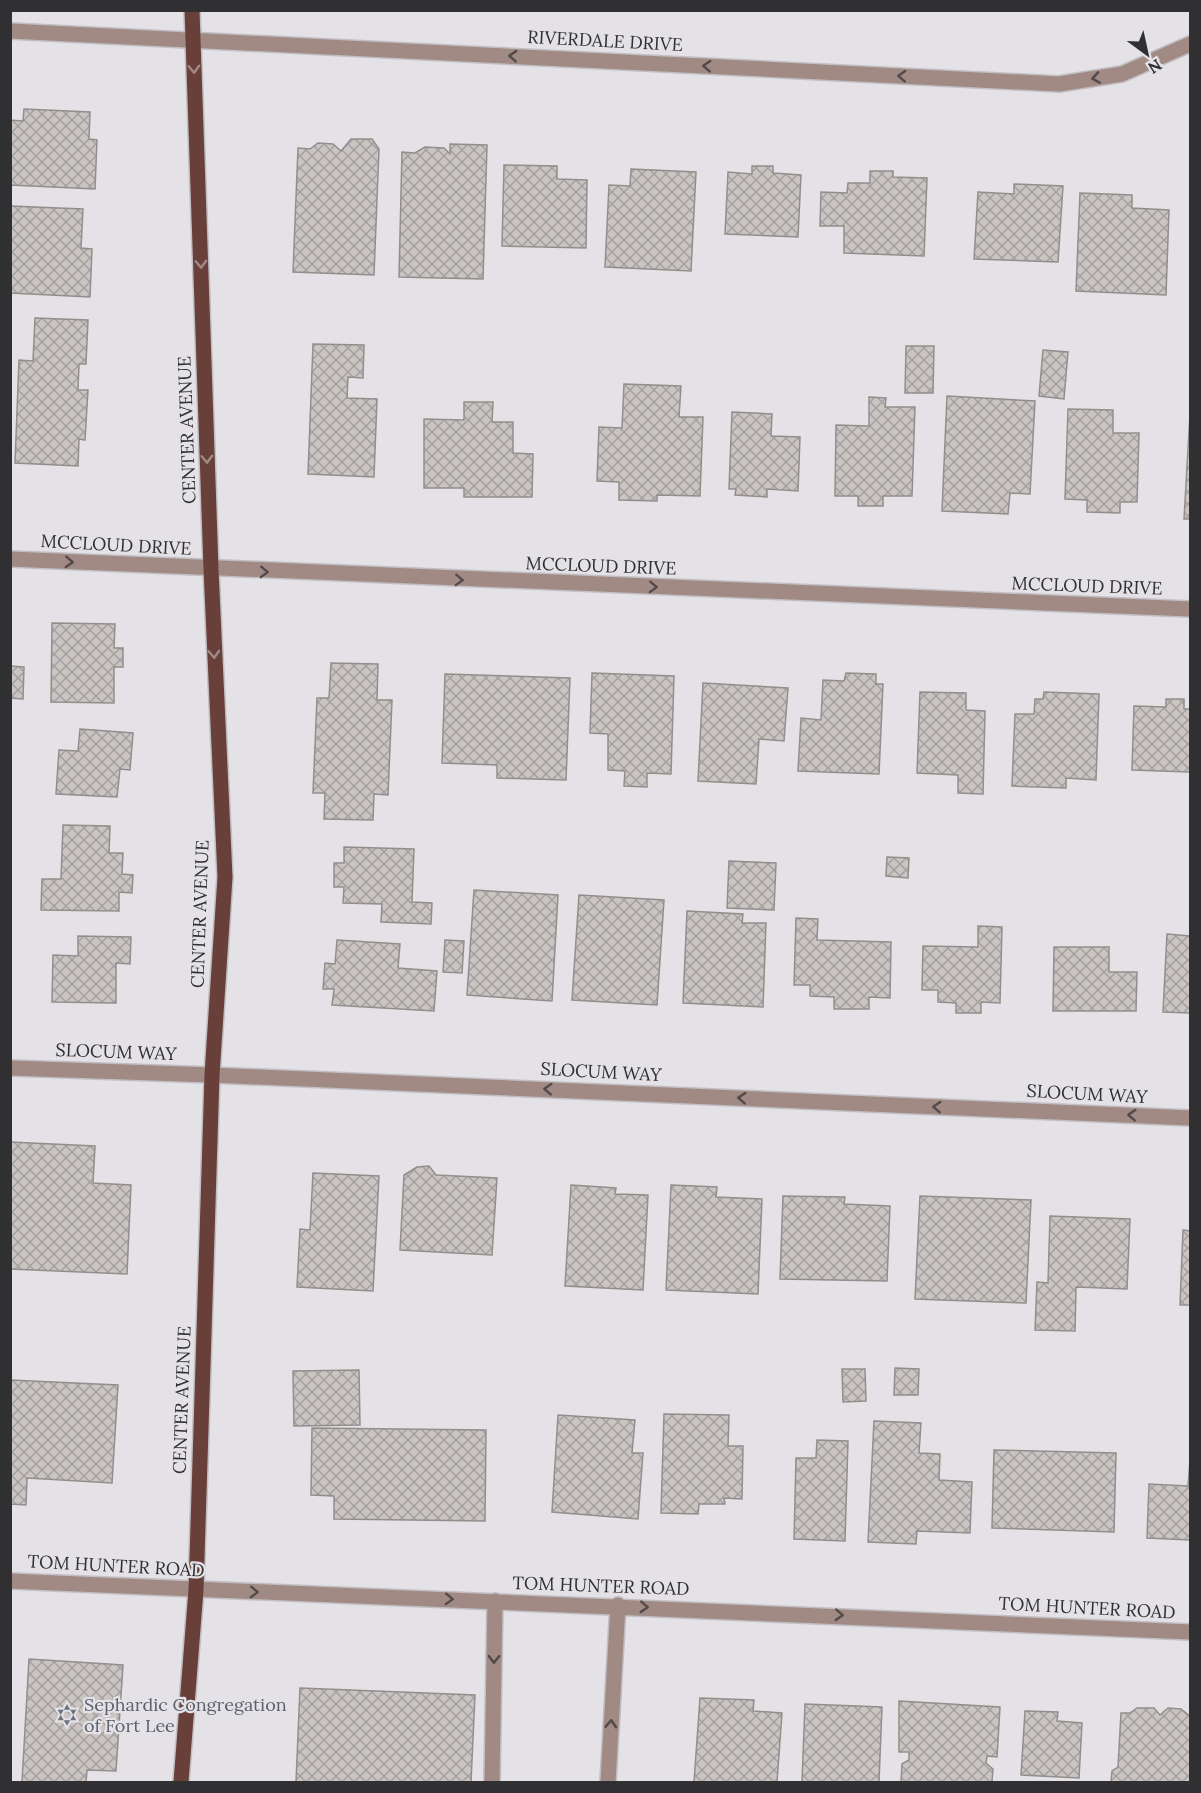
<svg xmlns="http://www.w3.org/2000/svg" width="1201" height="1793" font-family="Lora,serif">
	<style>
		.building { fill: url(#building-cross-hatch); stroke: #928e8b; stroke-width: 1.5 }
		.lines { fill: none; stroke-linecap: round; stroke-linejoin: round }
		.minor-casing { stroke: #c0bec2; stroke-width: 18 }
		.major-casing { stroke: #c0bec2; stroke-width: 18 }
		.minor { stroke: #a18984; stroke-width: 15 }
		.major { stroke: #684039; stroke-width: 15 }
		.oneway { stroke: #524a4a }
		.oneway2 { stroke: #a08987 }
		.labels { text-anchor: middle; stroke-width: 4.5; stroke-linejoin: round; paint-order: stroke }
		.street-label { font-size: 18px; fill: #302f31; stroke: #e4e2e6 }
		.worship-label { font-size: 18px; fill: #5b616d; stroke: #e4e2e6; text-anchor: start }
	</style>
	<defs>
		<pattern id="building-cross-hatch" width="8" height="8" patternUnits="userSpaceOnUse" patternTransform="scale(1.5)"><rect width="8" height="8" fill="#cac5c3"/><path d="M0 0l8 8M0 8l8-8" fill="none" stroke="#a4a09f"/></pattern>
	</defs>
	<rect width="100%" height="100%" fill="#e4e2e6"/>
	<path class="building" d="M24 109 90 112 89 139 97 140 95 189 10 185V120L23 121Z
		M351 139H372L379 149 374 275 293 272 298 148 310 149 318 143 333 144 341 151Z
		M450 144 487 145 483 279 399 277 402 152 415 153 425 147 444 148 450 154Z
		M504 165 557 166V179L587 180 586 248 502 246Z
		M752 166H773V173L801 175 798 237 725 234 728 172 752 174Z
		M631 169 696 172 691 271 605 267 609 185 630 186Z
		M870 171H893V177L927 178 924 256 844 253V226H820L821 192 847 193 848 183H870Z
		M1014 184 1063 186 1058 262 974 259 978 192 1014 194Z
		M1080 193 1132 195V208L1169 210 1166 295 1076 291Z
		M10 206 83 209 81 248 92 249 90 297 10 293Z
		M35 318 88 320 86 364H79L78 390H88L85 440 79 439 78 466 15 463 19 360 33 361Z
		M313 344 364 345 363 378 348 377 347 398 377 399 374 477 308 474Z
		M906 346H934L933 393H905Z
		M1043 350 1068 352 1064 399 1039 396Z
		M624 384 681 386 679 417H703L700 496 657 495V501L619 500V482L597 481 599 427 622 428Z
		M947 396 1035 401 1030 494 1010 493 1008 514 942 511Z
		M869 397 886 398 885 407H915L912 496H883V506H858V496H835L836 425 869 426Z
		M464 402H493L492 422H513V453L533 454 532 497H464V488H424V419L464 420Z
		M1068 409 1113 410V433H1139L1137 502H1120V513L1087 512V500L1065 499Z
		M732 412 772 414 771 436 800 437 798 491 767 489V497L735 495 736 489H729Z
		M1190 414V519H1184Z
		M52 623 115 624 114 648H123V667H114V703L51 702Z
		M331 663 378 664 377 700H392L388 795 374 794 373 820 324 819 325 793H313L317 698H329Z
		M10 666 24 667 23 699 10 698Z
		M592 673 674 676 671 774 647 773V787L624 786 625 771 608 770V734L590 733Z
		M846 673 876 674V684H883L879 774 798 771 801 718 821 720 823 680 844 681Z
		M445 674 570 678 566 780 497 778V765L442 763Z
		M703 683 788 688 784 741 759 739 756 784 698 781Z
		M920 692 966 693V710L985 711 983 794 958 793V775L917 773Z
		M1044 692 1099 694 1096 780 1066 778V788L1012 786 1015 714H1034L1035 699H1043Z
		M1166 699H1184V709H1190V772L1132 770 1134 706 1166 707Z
		M80 729 133 733 130 770 120 769 117 797 56 794 59 750 78 751Z
		M63 825 110 826 109 853H123L122 874 133 875 132 893 119 892V911L41 910 42 879H61Z
		M344 847 414 849 412 902 432 903 431 924 381 922 382 904 343 903 344 887H334V863H344Z
		M887 857 909 858 908 878 886 876Z
		M729 861 776 863 774 910 727 908Z
		M474 890 558 895 552 1001 467 995Z
		M579 895 664 900 657 1005 572 1000Z
		M687 911 743 914 742 923H766L763 1007 683 1003Z
		M796 918 818 919 817 940 891 942 890 998 869 997V1009H834V997L810 996V985H794Z
		M978 926 1002 927 1000 1003 981 1002V1013H956V1003L938 1002V990H922L923 946 978 947Z
		M1167 934 1190 936V1013L1163 1012Z
		M78 936 131 937 130 964 116 963V1003L52 1002 53 955 78 956Z
		M337 940 400 944 398 968 437 971 434 1011 332 1005 334 989H323L325 963 335 964Z
		M445 940 464 941 462 973 443 972Z
		M1054 947H1109V972H1137L1136 1011H1053Z
		M10 1142 95 1146 93 1183 131 1185 127 1274 10 1269Z
		M429 1166 436 1175 497 1178 492 1255 400 1250 404 1175 417 1167Z
		M313 1173 379 1176 373 1291 297 1287 300 1229 310 1230Z
		M571 1185 616 1188 615 1194 648 1195 643 1290 565 1286Z
		M671 1185 717 1187 716 1197 762 1199 758 1294 666 1290Z
		M783 1196 845 1197 844 1204 890 1206 887 1281 780 1279Z
		M920 1196 1031 1200 1026 1303 915 1299Z
		M1050 1216 1130 1219 1127 1289 1076 1287 1075 1331 1035 1330 1037 1282 1048 1283Z
		M1183 1230 1190 1231V1305H1180Z
		M895 1368 919 1369 918 1395H894Z
		M842 1369H865L866 1401 843 1402Z
		M359 1370 360 1425 294 1426 293 1371Z
		M10 1380 118 1385 112 1483 27 1478 26 1505 10 1504Z
		M664 1414 729 1415 728 1446H743L742 1499 724 1498 725 1504H699L698 1514 661 1513Z
		M558 1415 635 1420 632 1453H643L638 1519 552 1512Z
		M874 1421 921 1423 919 1453 940 1454 939 1480 972 1482 970 1533 917 1531 916 1544 868 1542Z
		M312 1428 486 1430 485 1521 334 1519V1496L311 1495Z
		M817 1440 848 1441 845 1541 794 1539 796 1458H816Z
		M994 1450 1116 1453 1114 1532 992 1528Z
		M1190 1460V1540L1147 1538 1149 1484 1188 1486Z
		M29 1659 123 1665 116 1771 87 1770 86 1782H22Z
		M300 1688 475 1695 471 1782H296Z
		M700 1698 754 1700 753 1711 782 1713 777 1782H694Z
		M899 1701 1000 1707 997 1757 987 1756 986 1763 993 1769 992 1782H901L902 1764 909 1760V1752H899Z
		M805 1704 882 1707 879 1782H802Z
		M1137 1708H1154L1160 1715 1168 1708 1181 1709 1190 1716V1782H1111L1112 1771 1118 1767 1121 1713H1130Z
		M1025 1711 1058 1712 1057 1721 1082 1723 1079 1778 1021 1775Z"/>
	<g class="lines">
		<defs>
			<path id="minor" d="M10 31 1059 84 1122 74 1190 44
				M10 559 1190 609
				M10 1068 212 1075 1190 1118
				M10 1581 1190 1632
				M492 1782 495 1601
				M608 1782 618 1605"/>
			<path id="major" d="M181 1782 196 1590 212 1075 225 877 211 569 192 10"/>
		</defs>
		<use href="#minor" class="minor-casing"/>
		<use href="#major" class="major-casing"/>
		<use href="#minor" class="minor"/>
		<use href="#major" class="major"/>
	</g>
	<defs><path id="oneway-chevron" d="M-2-3.5L2.5 0L-2 3.5" fill="none" stroke-width="1.6" stroke-linecap="round" stroke-linejoin="round" transform="scale(1.5)"/></defs>
	<g class="oneway">
		<use href="#oneway-chevron" transform="translate(513 56) rotate(-177)"/>
		<use href="#oneway-chevron" transform="translate(707 66) rotate(-177)"/>
		<use href="#oneway-chevron" transform="translate(902 76) rotate(-177)"/>
		<use href="#oneway-chevron" transform="translate(1096 78) rotate(171)"/>
		<use href="#oneway-chevron" transform="translate(69 562) rotate(3)"/>
		<use href="#oneway-chevron" transform="translate(264 572) rotate(2)"/>
		<use href="#oneway-chevron" transform="translate(459 580) rotate(2)"/>
		<use href="#oneway-chevron" transform="translate(653 587) rotate(2)"/>
		<use href="#oneway-chevron" transform="translate(548 1089) rotate(-177)"/>
		<use href="#oneway-chevron" transform="translate(742 1098) rotate(-177)"/>
		<use href="#oneway-chevron" transform="translate(937 1107) rotate(-177)"/>
		<use href="#oneway-chevron" transform="translate(1132 1115) rotate(-177)"/>
		<use href="#oneway-chevron" transform="translate(254 1592) rotate(2)"/>
		<use href="#oneway-chevron" transform="translate(449 1599) rotate(2)"/>
		<use href="#oneway-chevron" transform="translate(644 1607) rotate(3)"/>
		<use href="#oneway-chevron" transform="translate(839 1615) rotate(3)"/>
		<use href="#oneway-chevron" transform="translate(494 1659) rotate(91)"/>
		<use href="#oneway-chevron" transform="translate(611 1724) rotate(-87)"/>
	</g>
	<g class="oneway2">
		<use href="#oneway-chevron" transform="translate(194 69) rotate(88)"/>
		<use href="#oneway-chevron" transform="translate(201 264) rotate(88)"/>
		<use href="#oneway-chevron" transform="translate(207 459) rotate(88)"/>
		<use href="#oneway-chevron" transform="translate(214 654) rotate(87)"/>
	</g>
	<defs>
		<symbol id="synagogue-bare" viewBox="-9 -9 18 18"><path d="M0-6.5L5.6 3.2H-5.6ZM0 6.5L5.6-3.2H-5.6Z" fill="#6b7280" stroke="#e4e2e6" stroke-width="2.5" paint-order="stroke"/></symbol>
	</defs>
	<g fill-rule="evenodd">
		<use href="#synagogue-bare" x="52" y="1700" width="30" height="30"/>
	</g>
	<g class="labels">
		<g class="street-label">
			<text transform="translate(605 41) rotate(3)" y="6">RIVERDALE DRIVE</text>
			<text transform="translate(187 430) rotate(-92)" y="6">CENTER AVENUE</text>
			<text transform="translate(116 545) rotate(3)" y="6">MCCLOUD DRIVE</text>
			<text transform="translate(601 566) rotate(2)" y="6">MCCLOUD DRIVE</text>
			<text transform="translate(1087 586) rotate(2)" y="6">MCCLOUD DRIVE</text>
			<text transform="translate(200 914) rotate(-88)" y="6">CENTER AVENUE</text>
			<text transform="translate(116 1052) rotate(2)" y="6">SLOCUM WAY</text>
			<text transform="translate(601 1072) rotate(3)" y="6">SLOCUM WAY</text>
			<text transform="translate(1087 1094) rotate(3)" y="6">SLOCUM WAY</text>
			<text transform="translate(182 1400) rotate(-88)" y="6">CENTER AVENUE</text>
			<text transform="translate(116 1566) rotate(3)" y="6">TOM HUNTER ROAD</text>
			<text transform="translate(601 1586) rotate(2)" y="6">TOM HUNTER ROAD</text>
			<text transform="translate(1087 1608) rotate(3)" y="6">TOM HUNTER ROAD</text>
		</g>
		<g class="worship-label">
			<text x="84" y="1711">Sephardic Congregation<tspan x="84" dy="21">of Fort Lee</tspan></text>
		</g>
	</g>
	<rect width="1201" height="1793" fill="none" stroke="#302f31" stroke-width="24"/>
	<g transform="translate(1147 54) rotate(147)" stroke="#e4e2e6" stroke-width="4.5" paint-order="stroke">
	<path d="M0-4.5L10 22L0 15L-10 22Z" fill="#302f31"/>
	<text y="-9" font-size="16" font-weight="bold" text-anchor="middle" fill="#302f31">N</text>
	</g>
</svg>
